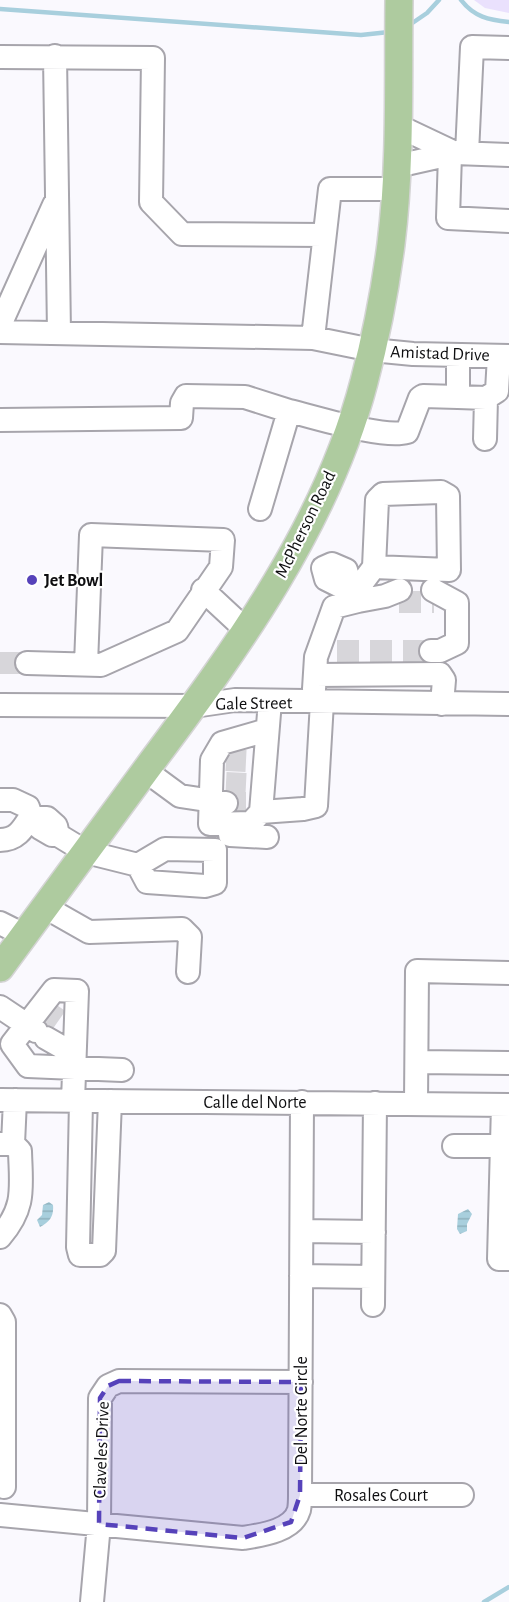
<svg xmlns="http://www.w3.org/2000/svg" width="509" height="1602" font-family="'Alegreya Sans',sans-serif">
	<style>
		.green { fill: #eae1fd }
		.water { fill: url(#water-rules) }
		.lines { fill: none; stroke-linecap: round; stroke-linejoin: round }
		.stream { stroke: #a8cfdd; stroke-width: 4.5 }
		.minor-tunnel { stroke: #d7d6da; stroke-width: 22; stroke-dasharray: 22 11; stroke-linecap: butt }
		.minor-casing { stroke: #a7a5ac; stroke-width: 26 }
		.major-casing { stroke: #d4d4d4; stroke-width: 30 }
		.minor { stroke: #fff; stroke-width: 22 }
		.major { stroke: #aecb9f; stroke-width: 27 }
		.marked { fill: #5642ba; fill-opacity: 0.2; stroke: #5642ba; stroke-width: 4.5; stroke-dasharray: 12 8; stroke-linejoin: round }
		.poi-dot { fill: #5642ba; stroke: #fff; stroke-width: 2 }
		.labels { text-anchor: middle; stroke-width: 4.5; stroke-linejoin: round; paint-order: stroke }
		.street-label { font-size: 18px; fill: #0e0e10; stroke: #fff }
		.poi-label { font-size: 18px; font-weight: bold; fill: #0e0e10; stroke: #fff; text-anchor: start }
	</style>
	<defs>
		<pattern id="water-rules" width="6" height="5" patternUnits="userSpaceOnUse" patternTransform="scale(1.5)"><rect width="6" height="5" fill="#a8cfdd"/><path d="M0 2.5h6" fill="none" stroke="#8fb1bd"/></pattern>
	</defs>
	<rect width="100%" height="100%" fill="#faf9fe"/>
	<path class="green" d="M474 0H509V13L485 8Z"/>
	<path class="water" d="M49 1202 53 1205C54 1216 50 1222 40 1227L37 1220 42 1215 43 1205Z
		M468 1209 472 1214 467 1224V1231L460 1234 457 1229 458 1214Z"/>
	<g class="lines">
		<path class="stream" d="M461 0C474 17 489 20 509 22
			M0 9 361 35 389 32
			M408 26 427 13 439 0
			M484 1602 509 1587"/>
		<path class="minor-tunnel" d="M399 602H434
			M337 651H431
			M0 663H27
			M226 760 246 761
			M226 783 246 784
			M226 803H246
			M49 1013 59 1020"/>
		<defs>
			<path id="minor" d="M55 56 59 333
				M0 57 153 58 151 202 182 234 324 235
				M398 126 455 153
				M467 153 472 47 509 48
				M450 154 448 218 509 221
				M397 166 455 153 509 155
				M0 325 54 205
				M0 332 313 338 372 350 413 354 509 356
				M313 338 330 189H396
				M458 355V397L486 398 497 391 499 356
				M0 420 181 418 182 403 186 396 245 397 289 411
				M485 439 486 398
				M260 509 289 411C315 417 383 439 407 432L420 398 423 396 458 397
				M332 564 346 570 349 581 338 585 326 579 323 568Z
				M349 581 362 583 374 567 377 500 383 494 441 492 448 496 449 570 374 567
				M203 590 246 630
				M358 601 385 596 400 590
				M431 651H440L457 643V603L433 590
				M27 663 101 665 177 631 221 567 223 540 91 535 86 664
				M315 675 440 674 444 680 442 704
				M314 689 316 657 334 607 358 601 362 583
				M270 701 261 812 303 809 316 806 322 702
				M0 705 194 706 235 700 509 704
				M146 771 180 796 226 803
				M0 800H13L28 807 31 816C23 829 17 840 0 840
				M261 812 251 823 210 824 212 760 222 743 267 730
				M37 818H47L56 826 58 835H52L40 828Z
				M58 835 86 852 138 865 165 849 215 850V883L205 886 147 882 138 865
				M230 835 267 837
				M45 907 89 932 182 929 190 937 188 972
				M0 923 24 935
				M0 1007 36 1031
				M46 1038 74 1054
				M417 1062 509 1063
				M0 1100 509 1105
				M73 1101 77 991 54 990 12 1044 28 1066 122 1070
				M81 1101 78 1247 80 1255H100L104 1251 110 1101
				M416 1104 417 971 509 973
				M503 1105 499 1259H509
				M0 1144H13L15 1100
				M454 1146H502
				M302 1231 374 1232
				M0 1237C26 1207 21 1188 20 1151L13 1144
				M301 1276 373 1277
				M373 1305 375 1103
				M0 1315 4 1322V1487L0 1486
				M300 1495H462
				M0 1515 243 1538C262 1535 293 1531 299 1510 300 1505 300 1499 300 1495L302 1102
				M92 1602 99 1524 100 1398 108 1386 119 1381 301 1382"/>
			<path id="major" d="M0 968C50 900 101 831 151 763 238 647 327 524 364 382 376 337 385 290 391 244 401 163 398 81 399 0"/>
		</defs>
		<use href="#minor" class="minor-casing"/>
		<use href="#major" class="major-casing"/>
		<use href="#minor" class="minor"/>
		<use href="#major" class="major"/>
	</g>
	<path class="marked" d="M119 1381 301 1382 300 1495 291 1522 243 1538 99 1524 100 1398 108 1386Z"/>
	<circle class="poi-dot" cx="32" cy="580" r="6"/>
	<g class="labels">
		<g class="street-label">
			<text transform="translate(440 353) rotate(2)" y="6">Amistad Drive</text>
			<text transform="translate(305 524) rotate(-64)" y="6">McPherson Road</text>
			<text transform="translate(254 703) rotate(-1)" y="6">Gale Street</text>
			<text x="255" y="1108">Calle del Norte</text>
			<text transform="translate(301 1411) rotate(-90)" y="6">Del Norte Circle</text>
			<text transform="translate(101 1450) rotate(-88)" y="6">Claveles Drive</text>
			<text x="381" y="1501">Rosales Court</text>
		</g>
		<g class="poi-label">
			<text x="44" y="586">Jet Bowl</text>
		</g>
	</g>
</svg>
